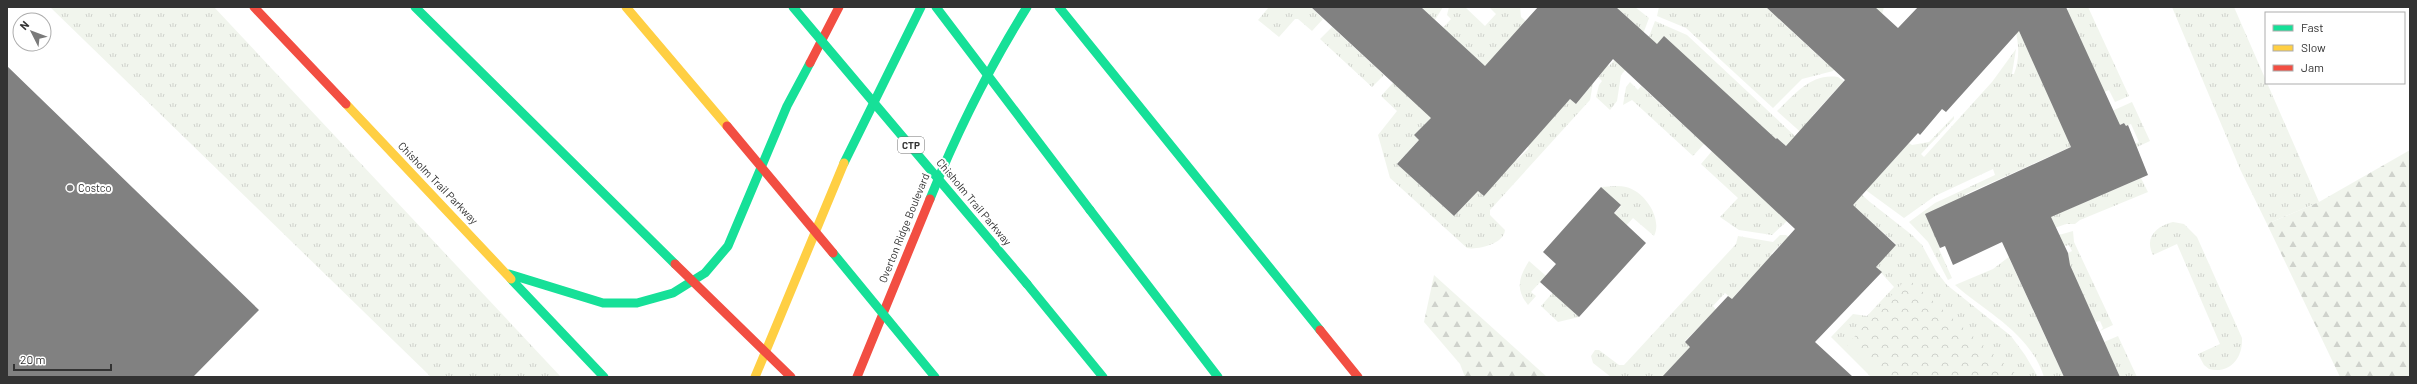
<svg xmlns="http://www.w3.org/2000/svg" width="2417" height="384" font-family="Barlow,sans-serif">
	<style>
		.grass { fill: url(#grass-tufts) }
		.forest { fill: url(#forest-firs) }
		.park { fill: url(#park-crowns) }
		.building { fill: #818181 }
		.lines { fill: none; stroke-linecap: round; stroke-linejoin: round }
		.fast { stroke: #16e098; stroke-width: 9 }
		.slow { stroke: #ffcf43; stroke-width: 9 }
		.jam { stroke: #f24e42; stroke-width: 9 }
		.fast-bridge { stroke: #16e098; stroke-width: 9 }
		.jam-bridge { stroke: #f24e42; stroke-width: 9 }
		.poi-dot { fill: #7a7a7a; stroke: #fff; stroke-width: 1.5 }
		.labels { text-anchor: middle; stroke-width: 4; stroke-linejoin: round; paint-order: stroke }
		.shield { fill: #fff; stroke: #707070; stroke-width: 1 }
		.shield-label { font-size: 10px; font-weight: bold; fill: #333 }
		.street-label { font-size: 11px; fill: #333; stroke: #fff }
		.poi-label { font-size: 11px; fill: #333; stroke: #fff; text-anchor: start }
	</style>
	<defs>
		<pattern id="grass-tufts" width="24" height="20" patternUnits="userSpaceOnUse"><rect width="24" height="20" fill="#f1f5ed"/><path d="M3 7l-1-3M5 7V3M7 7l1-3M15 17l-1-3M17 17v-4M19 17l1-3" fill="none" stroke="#cfd2cc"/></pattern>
		<pattern id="forest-firs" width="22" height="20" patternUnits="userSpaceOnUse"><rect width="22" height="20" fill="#f1f5ed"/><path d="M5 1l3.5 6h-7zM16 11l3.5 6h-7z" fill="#cfd2cc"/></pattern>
		<pattern id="park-crowns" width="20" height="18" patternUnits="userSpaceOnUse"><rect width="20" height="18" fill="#f1f5ed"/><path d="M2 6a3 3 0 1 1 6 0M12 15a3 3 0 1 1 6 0" fill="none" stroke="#cfd2cc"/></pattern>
	</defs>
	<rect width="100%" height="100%" fill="#fff"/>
	<path class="grass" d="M50 7H214L561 377H431Z
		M1269 7H1311L1323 19 1312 31 1298 19H1295L1279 37 1258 20Z
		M1421 7H1443L1435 20Z
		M1449 7H1465L1485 26 1496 14 1489 7H1520L1521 17 1527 22 1515 41 1511 37 1507 41 1513 47 1431 125 1427 122 1414 135 1419 140 1397 164 1454 216 1478 191 1484 196 1510 154 1517 160 1529 148 1522 142 1570 99 1576 104 1593 83 1590 100 1490 210V215L1505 230C1504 244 1478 250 1467 248L1390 178 1378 135 1397 111 1381 96 1451 19 1447 15Z
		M1616 7H1635L1649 18 1633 61 1621 75 1617 101 1610 110 1596 97 1599 85 1602 81 1598 77 1602 73 1599 69 1606 64 1609 66 1620 54 1637 26Z
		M1659 7H1766L1825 62 1875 7H1884L1881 18 1833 71 1802 79 1773 108 1686 28 1657 16Z
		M2008 7 2063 127 2092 120 2132 102 2150 141 2137 147 2135 144 2139 142 2131 124 2126 126 2124 123 1966 194 1939 249 1952 278 1948 280 1928 242 1909 222 1935 203 1995 175 1993 169 1935 196 1904 218 1867 191 1777 111C1795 94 1811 73 1838 77L1844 81 1812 116 1879 176 1909 143 1912 145 1929 142 1954 116V119L1921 154 1924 157 1992 82 2016 49 2012 74H2014C2023 51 2016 29 2008 7Z
		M2072 7H2088L2129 96 2115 102 2109 90 2104 92 2067 10Z
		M2172 7H2234L2319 202 2267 224 2240 169Z
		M1655 21 1687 35 1796 137 1870 202 1912 235 1922 245 1936 271 1947 285 2011 336 2025 355 2038 377H1871L1831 337 1853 314 1867 316 1894 287 1876 267 1896 244 1777 138 1776 139 1642 55Z
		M1332 27 1384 75 1372 87 1320 39Z
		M1630 82 1638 90 1641 86 1704 144 1693 156 1632 100 1623 105 1626 87Z
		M1712 151 1787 221 1772 235 1739 230 1720 217 1738 198 1701 164Z
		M2141 178 2148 192 2080 220 2075 224H2066L2046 231 2041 221Z
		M1601 187C1608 187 1618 185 1626 187 1644 191 1663 218 1654 236L1633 218 1560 300 1579 317 1558 322 1541 306 1555 290 1543 279 1531 292 1536 296 1528 305C1515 289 1519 277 1529 261L1553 282 1621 206Z
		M2173 222 2184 224 2197 237 2242 338C2243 358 2230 374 2209 369L2204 365 2198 354 2220 344 2177 244 2153 255C2144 238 2156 226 2173 222Z
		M2073 231 2074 242 2113 325 2100 331 2103 328 2100 321 2095 322 2069 265 2068 253 2072 251 2069 245 2065 246 2045 239Z
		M1780 235H1786L1791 238 1788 249 1782 243 1771 254 1778 261 1742 287 1732 299 1725 293 1713 306 1718 312 1702 326 1701 325 1685 341 1690 347 1678 377H1611L1593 363 1591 356 1595 350H1599L1619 365H1624L1736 244 1738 236 1773 242Z
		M2041 246 2010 260 2064 377H2044C2030 333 1987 313 1955 285L1993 269 2014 253Z
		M2118 336 2137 377H2120L2104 342Z"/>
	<path class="forest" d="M2410 150V377H2340L2267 224 2319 202Z
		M1434 275 1547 377H1465L1460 364 1424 322Z"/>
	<path class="park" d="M1907 278 2019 377H1884L1847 345Z"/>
	<path class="building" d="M1311 7H1421L1485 66 1538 7H1616L1657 44 1664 36 1776 139 1777 138 1786 146 1845 80 1766 7H1875L1898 28 1918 7H2066L2120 125 2124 123 2126 126 2128 125 2148 175 2051 217 2068 253 2070 265 2120 377H2064L2002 242 1953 265 1945 246 1940 248 1925 214 2071 147 2019 31 1946 112 1942 109 1920 135 1918 133 1853 205 1896 245 1876 267 1882 272 1815 342 1853 377H1662L1690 347 1685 342 1728 296 1732 299 1795 229 1613 59 1576 104 1570 99 1484 196 1478 191 1454 216 1397 164 1419 140 1414 135 1431 118Z
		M7 66 259 310 193 377H7Z
		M1601 187 1621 205 1614 213 1646 243 1579 317 1540 282 1556 264 1543 252Z"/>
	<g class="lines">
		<path class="fast" d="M1059 7 1320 330
			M844 163 921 7
			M930 199C957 132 989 68 1027 7
			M1090 210 1218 377
			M509 274 603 303H637L673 293 705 273 728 246 787 106 810 63
			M511 279 604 377
			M1027 284 1103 377"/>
		<path class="slow" d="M626 7 727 126
			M346 104 511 279
			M755 377 844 163"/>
		<path class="jam" d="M254 7 346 104
			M810 63 839 7
			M1320 330 1358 377
			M857 377 930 199"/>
		<path class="fast-bridge" d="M415 7 675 264
			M793 7 1027 284
			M936 7 1090 210
			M833 253 935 377"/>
		<path class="jam-bridge" d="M727 126 833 253
			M675 264 791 377"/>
	</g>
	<circle class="poi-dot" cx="70" cy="188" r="4"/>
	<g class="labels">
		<rect class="shield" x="898" y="137" width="26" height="16" rx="3"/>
		<g class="shield-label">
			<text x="911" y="149">CTP</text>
		</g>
		<g class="street-label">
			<text transform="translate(438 183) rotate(46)" y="4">Chisholm Trail Parkway</text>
			<text transform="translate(974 202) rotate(50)" y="4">Chisholm Trail Parkway</text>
			<text transform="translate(904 228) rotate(-68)" y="4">Overton Ridge Boulevard</text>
		</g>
		<g class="poi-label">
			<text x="78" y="192">Costco</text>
		</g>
	</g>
	<rect width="2417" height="384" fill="none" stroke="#333333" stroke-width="16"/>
	<rect x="2265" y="12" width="140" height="72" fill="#ffffff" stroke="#adadad"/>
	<rect x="2273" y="25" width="20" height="6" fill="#16e098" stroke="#adadad"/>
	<text x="2301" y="32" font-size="12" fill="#333333">Fast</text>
	<rect x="2273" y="45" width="20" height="6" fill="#ffcf43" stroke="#adadad"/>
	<text x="2301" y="52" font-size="12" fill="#333333">Slow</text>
	<rect x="2273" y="65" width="20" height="6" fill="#f24e42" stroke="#adadad"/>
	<text x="2301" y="72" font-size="12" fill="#333333">Jam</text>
	<g transform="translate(32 32) rotate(312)"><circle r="19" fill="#ffffff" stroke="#adadad"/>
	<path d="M0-3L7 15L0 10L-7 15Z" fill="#7a7a7a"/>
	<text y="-6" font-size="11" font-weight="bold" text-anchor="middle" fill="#333333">N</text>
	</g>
	<path d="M14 364v6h97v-6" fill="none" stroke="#333333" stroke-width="2"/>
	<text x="20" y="364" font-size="12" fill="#333333" stroke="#ffffff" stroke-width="3" paint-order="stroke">20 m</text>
</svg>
